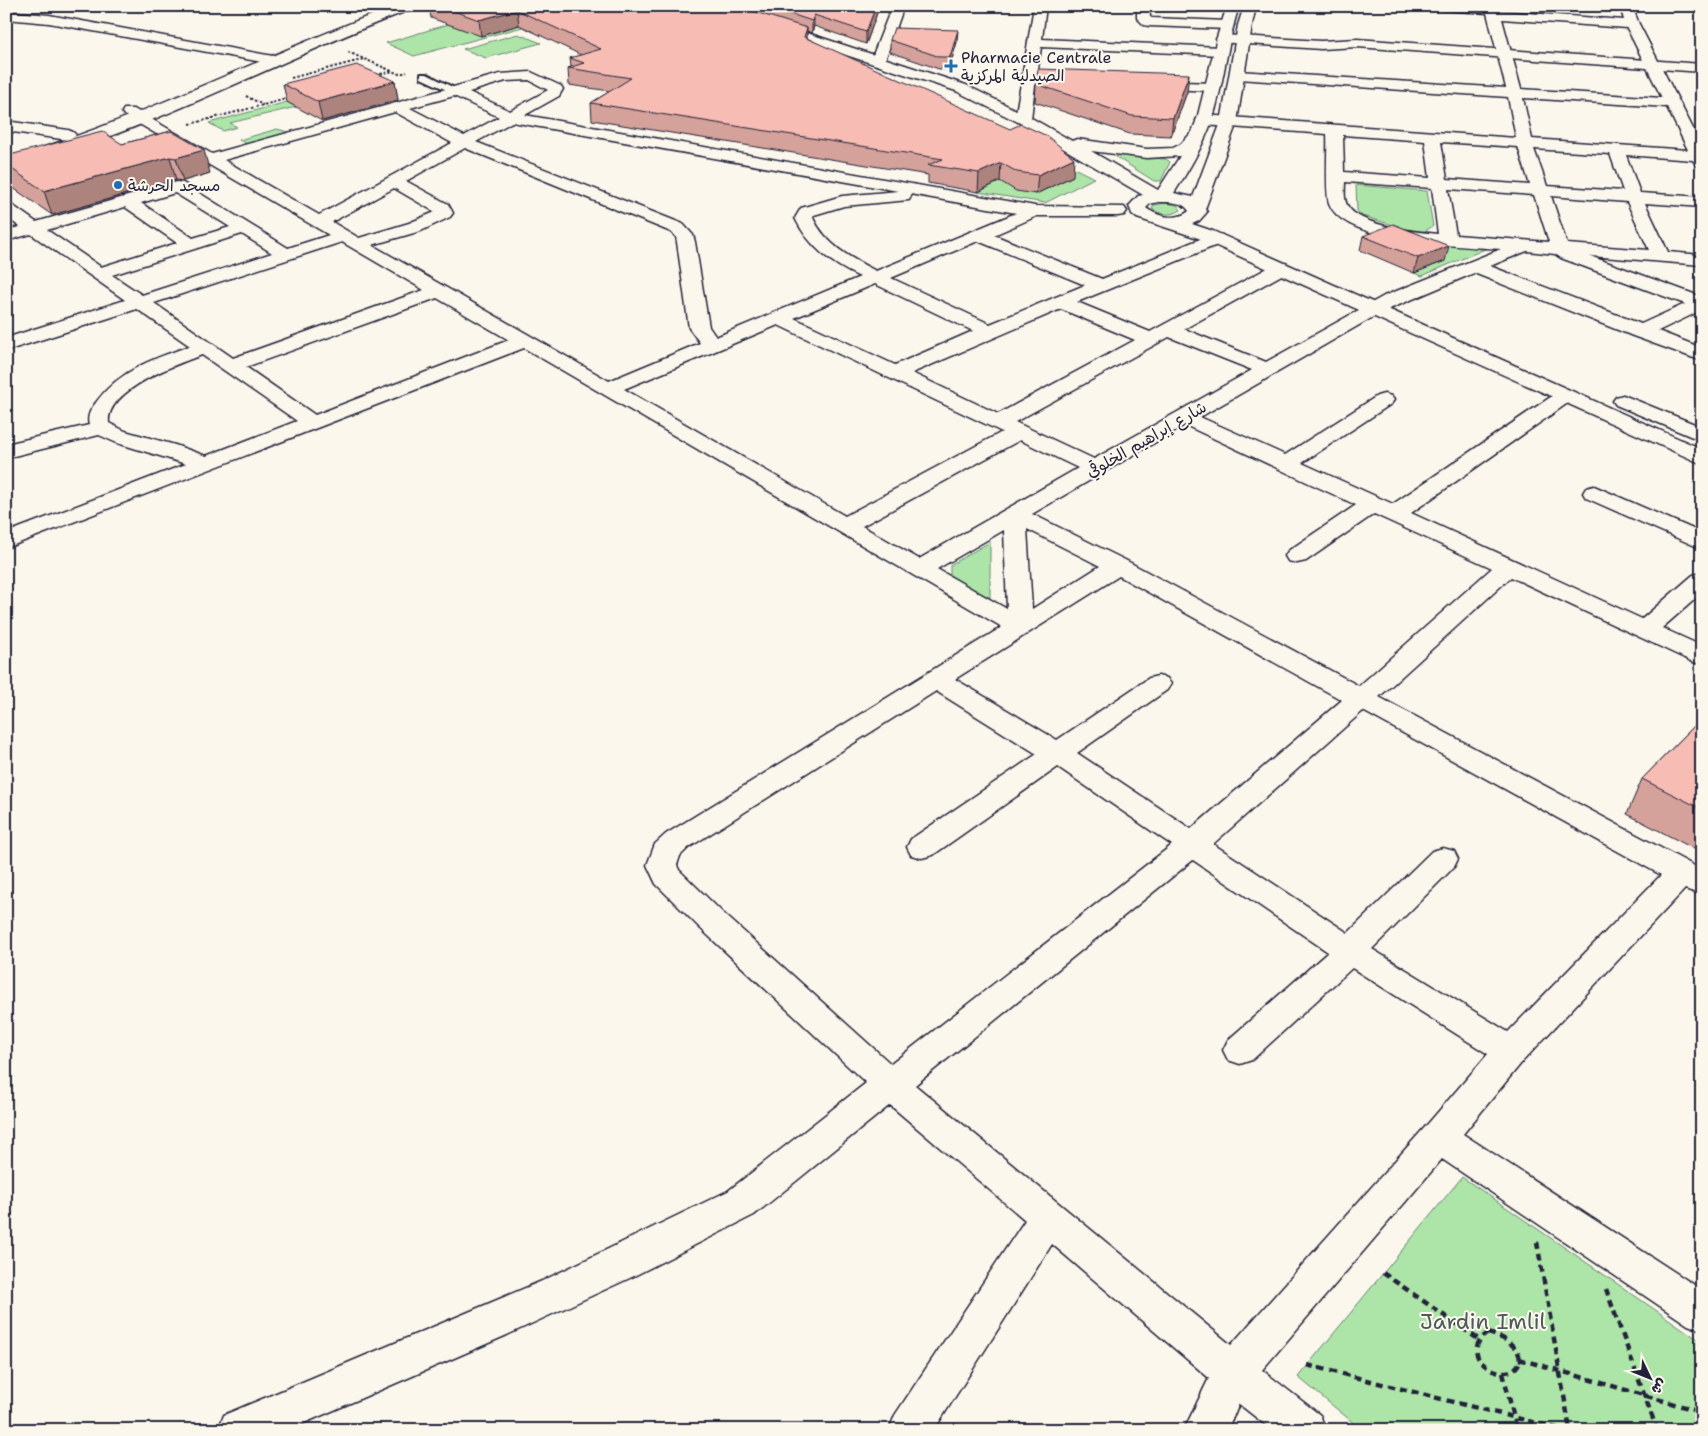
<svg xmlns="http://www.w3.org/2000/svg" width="1708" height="1436" font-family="'Shantell Sans','Playpen Sans Arabic',sans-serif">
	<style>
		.green { fill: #ade5a8; stroke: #688472 }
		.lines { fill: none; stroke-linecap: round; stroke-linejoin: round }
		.service-casing { stroke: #22223b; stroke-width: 4 }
		.minor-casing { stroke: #22223b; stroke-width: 3 }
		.tertiary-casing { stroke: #22223b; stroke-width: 3 }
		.secondary-casing { stroke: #22223b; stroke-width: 3 }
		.primary-casing { stroke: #22223b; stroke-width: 3 }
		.path-far1 { stroke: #22223b; stroke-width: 2; stroke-dasharray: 2.5 2; stroke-linecap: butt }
		.path { stroke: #22223b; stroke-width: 4.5; stroke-dasharray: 7 5; stroke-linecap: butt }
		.service { fill: #fbf7ec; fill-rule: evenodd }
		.minor { fill: #fbf7ec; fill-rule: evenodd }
		.tertiary { fill: #fbf7ec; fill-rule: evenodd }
		.secondary { fill: #fbf7ec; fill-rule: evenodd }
		.primary { fill: #fbf7ec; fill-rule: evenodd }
		.wall { fill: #d4a29a; stroke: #22223b }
		.shaded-wall { fill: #ad847d; stroke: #22223b }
		.building { fill: #f7bcb3; stroke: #22223b }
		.poi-dot { fill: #1f6fb2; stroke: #fbf7ec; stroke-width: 2 }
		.labels { text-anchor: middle; stroke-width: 4; stroke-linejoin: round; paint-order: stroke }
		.far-poi-label { font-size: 16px; fill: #22223b; stroke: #fbf7ec; text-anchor: start }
		.far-street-label { font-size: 16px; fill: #22223b; stroke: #fbf7ec }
		.near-park-label { font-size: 22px; fill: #4c5c5c; stroke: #fbf7ec }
	</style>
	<rect width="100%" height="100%" fill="#fbf7ec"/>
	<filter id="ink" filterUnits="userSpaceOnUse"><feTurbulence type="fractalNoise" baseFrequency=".02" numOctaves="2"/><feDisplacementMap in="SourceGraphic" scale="10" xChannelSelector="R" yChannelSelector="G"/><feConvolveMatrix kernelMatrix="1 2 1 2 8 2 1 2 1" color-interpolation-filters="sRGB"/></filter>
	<g filter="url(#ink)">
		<path class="green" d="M495 19 534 24 414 56 386 43 449 24Z
			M518 34 541 43 486 58 463 49Z
			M287 102 296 107 230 123 237 127 223 131 209 123Z
			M277 129 292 133 249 145 239 140Z
			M1119 155 1166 159 1170 162 1161 181H1154L1116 157Z
			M1052 157 1094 178 1045 203 978 192Z
			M1356 185 1427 191 1433 226 1425 231 1417 232 1362 216 1357 211Z
			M1165 203 1177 205 1181 210C1172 216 1160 215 1152 209L1154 205Z
			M1391 238 1481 247 1485 249 1422 276 1414 273 1444 261Z
			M990 542V598L950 577V565Z
			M1462 1177 1702 1342V1430H1362L1298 1377Z"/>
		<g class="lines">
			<defs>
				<path id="service" d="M421 74H427L460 91 453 93 421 78Z"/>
				<path id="minor" d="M892 6H904L885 60 883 63H873L871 60Z
					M1034 6H1046L1042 39 1220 47 1227 51 1220 55 1041 47 1037 76 1074 78 1079 79 1081 82 1079 85 1074 86 1035 85 1031 119 1028 122H1018L1015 119Z
					M1137 6H1149L1150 17 1152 18 1227 21 1234 25 1227 29 1149 26 1144 25 1137 18Z
					M1436 6H1498L1500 11 1624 20 1620 6H1632L1639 24 1702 146V167L1696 165 1693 160 1626 155 1640 193 1702 197V207L1645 203 1668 252 1702 255V265L1590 256 1702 297V310L1658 331 1702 348V361L1633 336 1474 273 1380 313 1200 417 1285 455 1377 396 1384 394 1391 396 1394 400 1391 404 1302 463 1393 504 1558 392 1565 390 1572 392 1575 396 1572 400 1411 513 1642 619 1693 575 1702 573V593L1662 628 1702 646V664L1693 662 1511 577 1379 697 1702 870V895L1685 889 1523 1061 1463 1134 1702 1290V1330L1688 1325 1442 1159 1262 1370 1320 1415 1326 1430H1272L1239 1404 1227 1430H1184L1209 1378 1052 1244 934 1430H889L895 1415 1025 1220 890 1105 754 1215 632 1277 507 1335 288 1430H218L224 1415 542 1281 728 1191 866 1083 700 928 656 884 647 865 655 844 666 834 1002 627 524 348 6 548V533L186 464 117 443 99 435 6 458V444L89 425C86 415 92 408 97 401 120 370 155 358 190 346L137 309 6 351V338L125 300 31 234 6 241V230L20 227 6 217V204L12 205 36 222 177 182 183 183 288 248 329 235 124 115 122 112 124 109H134L212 154 500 74 531 72 561 86 563 89 559 96 525 115 1035 206 1124 207 1127 211 1124 215 1118 216H1037L994 235 1102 279 1210 235 1216 234 1222 235 1225 239 1222 243 1077 302 1150 332 1275 264 1281 263 1287 264 1290 268 1287 272 1184 329 1266 362 1384 296 1501 249C1464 246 1343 244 1329 203 1325 192 1328 148 1327 134L1204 125 1199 123 1196 120 1199 117 1204 115 1516 138 1508 97 1238 79 1233 78 1231 75 1233 72 1238 71 1506 88 1487 13 1442 10ZM1502 19 1627 28 1662 98 1521 89ZM529 80 548 90 510 111 469 92 506 81ZM454 96 499 117 464 136 410 108ZM1523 98 1667 107 1688 150 1532 139ZM395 112 452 143 319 215 224 160ZM512 122 898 191 842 196 801 208 795 218C809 247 832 264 860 277L716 337 709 327 695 242 693 235 683 224 476 142ZM1343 135 1425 141 1430 178 1344 172ZM1441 142 1518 147 1530 185 1447 179ZM465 148 671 232 676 237 677 242 689 328 700 343 609 381 372 245 421 231 450 217 453 213 448 204 406 181ZM1534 149 1610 154 1623 191 1547 186ZM1345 182 1432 188 1438 234C1416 232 1364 227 1349 208 1343 201 1345 190 1345 182ZM394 188 435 212 409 223 359 238 332 222ZM1448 189 1534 195 1549 242 1456 235ZM175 193 230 227 193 238 141 203ZM910 194 1016 213 876 271C850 258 826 245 813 218L814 215 844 206 909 200 911 196ZM1551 196 1627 202 1649 250 1567 244ZM125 207 177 243 101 267 47 230ZM242 234 272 253 142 295 112 275ZM978 241 1085 285 990 324 891 278ZM342 242 424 290 233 358 154 303ZM1527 251 1555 254 1561 258 1685 304 1641 324 1490 266ZM875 284 973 331 895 365 794 318ZM437 298 509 340 315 415 246 367ZM1061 309 1135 340 998 414 912 373ZM778 325 1002 432 845 516 624 389ZM1169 337 1252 370 1094 459 1015 422ZM202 355 297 421 206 456 175 445 125 431 109 423C105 390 179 363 202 355ZM1185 425 1356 505 1288 551 1285 556 1288 561 1297 563 1306 561 1374 514 1492 568 1359 686 1127 561 1032 514ZM1020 440 1078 468 919 559 862 526ZM1027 529 1100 566 1032 609ZM1004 530 1007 609 937 569ZM1119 576 1342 700 1191 829 1077 753 1167 690 1171 684 1167 678 1158 676 1149 678 1057 740 955 679ZM936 691 1037 754 911 839 907 847 911 855 922 858 933 855 1058 767 1172 845 891 1064 722 912 679 870 677 865 680 856 688 848ZM1363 711 1661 875 1508 1032 1372 949 1454 867 1458 859 1454 851 1443 848 1432 851 1348 933 1213 844ZM1193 860 1328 952 1228 1040 1223 1050 1228 1060 1240 1064 1252 1060 1352 968 1488 1054 1426 1126 1231 1345 915 1085Z
					M6 11 49 15 273 56 280 60 273 64 49 23 6 19Z
					M1152 81 1213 83 1218 84 1220 87 1218 90 1213 91 1147 88 1145 85 1147 82Z
					M6 121 68 130 73 132 76 135 73 138 68 140 6 131Z
					M1594 486 1702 533V549L1586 498 1583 493 1586 488Z"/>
				<path id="tertiary" d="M1223 35 1321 41 1357 39 1702 64V72L1357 47 1321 49 1218 42 1216 39 1218 36Z"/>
				<path id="secondary" d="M705 6H725L966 85 1028 116 1072 141 1077 139 1147 149 1173 148 1181 144 1192 132 1197 119 1218 34 1227 6H1239C1227 43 1224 82 1213 118 1204 144 1189 170 1174 193L1193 197 1221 122 1238 25 1244 6H1256L1252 25 1237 122 1205 209 1207 212 1199 221 1192 224 1213 231 1702 449V464L1201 239 1137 218 1132 214 1129 206 1138 196 1143 195 1018 122 956 91 706 9ZM1091 151 1147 158 1180 156 1158 190ZM1158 202C1169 202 1183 201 1189 211 1177 221 1158 217 1146 208L1150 204Z
					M1623 395 1702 427V441L1616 405 1613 401 1616 397Z"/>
				<path id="primary" d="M395 6H413L412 9C276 60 147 134 6 169V159C140 120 264 55 395 6Z"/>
			</defs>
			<use href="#service" class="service-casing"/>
			<use href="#minor" class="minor-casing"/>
			<use href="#tertiary" class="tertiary-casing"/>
			<use href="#secondary" class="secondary-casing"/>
			<use href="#primary" class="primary-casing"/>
			<path class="path-far1" d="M348 52 399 74 407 72
				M376 75 393 71
				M291 78 365 59
				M246 96 263 105
				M190 124 290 98"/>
			<path class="path" d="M1537 1242 1570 1430
				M1383 1273 1478 1339
				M1606 1289 1657 1430
				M1488 1333C1499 1336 1511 1341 1517 1351 1520 1355 1521 1361 1518 1365 1504 1386 1454 1356 1488 1333Z
				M1519 1359 1702 1412
				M1307 1365 1564 1430
				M1503 1373 1517 1430"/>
			<use href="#service" class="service"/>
			<use href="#minor" class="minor"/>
			<use href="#tertiary" class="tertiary"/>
			<use href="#secondary" class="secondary"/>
			<use href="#primary" class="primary"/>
		</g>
		<path class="wall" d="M429 6H736L752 11V6H877V13L866 44 814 26 812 33 807 31V38L1073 176 1036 194 1016 191 1000 181 978 192 928 183V175L592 120 591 103 610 91 569 85 568 68 571 67 570 58 581 55 519 25 481 36 431 18Z
			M890 40 957 42 949 69H939L890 52Z
			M395 81 398 100 322 121 287 102 283 84Z
			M1036 84 1187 92 1171 136 1130 134 1035 102Z
			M171 131 210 173 183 181 176 180 52 215 6 183V156L122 144Z
			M1363 236 1445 261 1414 273 1360 250Z
			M1702 718V853L1627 814 1642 779Z"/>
		<path class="shaded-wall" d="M876 6H877V13L866 44V32Z
			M517 10 519 25 481 36 479 20Z
			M814 15V26L812 33V21Z
			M807 28V44L804 37Z
			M958 30 957 42 949 69 950 57Z
			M1189 74 1187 92 1171 136 1173 118Z
			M395 81 398 100 322 121 318 102Z
			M204 150 210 173 183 181 176 158Z
			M170 157 176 180 52 215 44 191Z
			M1074 158 1073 176 1036 194 1038 175Z
			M1001 163 1000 181 978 192 979 173Z
			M1449 246 1445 261 1414 273 1418 258Z"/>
		<path class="building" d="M440 6H736L807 28 804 37 1010 129 1021 124 1047 136 1074 158 1038 175 1017 172 1001 163 979 173 928 165 943 159 591 103 631 78 568 68 584 63 570 58 601 49 517 10 479 20Z
			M766 6H876L866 32 814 15 812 21Z
			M894 28 958 30 950 57H940L890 40Z
			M357 65 395 81 318 102 283 84Z
			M1038 69 1189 74 1173 118 1132 116 1036 84Z
			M102 131 122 144 171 131 204 150 176 158 170 157 44 191 6 165V156Z
			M1393 224 1449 246 1418 258 1363 236Z
			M1702 718V809L1642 779Z"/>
	</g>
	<g class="poi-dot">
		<path d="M948.5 58.5h5v5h5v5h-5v5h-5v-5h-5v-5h5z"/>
		<circle cx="118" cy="185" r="5"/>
	</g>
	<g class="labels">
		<g class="far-poi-label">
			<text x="961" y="63">Pharmacie Centrale<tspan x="961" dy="18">الصيدلية المركزية</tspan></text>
			<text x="128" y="191">مسجد الحرشة</text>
		</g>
		<g class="far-street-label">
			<text transform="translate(1146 439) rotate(-30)" y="6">شارع إبراهيم الخلوقي</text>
		</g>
		<g class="near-park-label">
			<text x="1483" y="1329">Jardin Imlil</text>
		</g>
	</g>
	<rect width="1708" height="1436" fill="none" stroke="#fbf7ec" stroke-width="25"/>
	<rect x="12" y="12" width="1683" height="1411" fill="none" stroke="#22223b" stroke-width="2" filter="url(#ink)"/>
	<g transform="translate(1650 1378) rotate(133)" stroke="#fbf7ec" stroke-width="4" paint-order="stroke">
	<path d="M0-4L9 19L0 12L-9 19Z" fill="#22223b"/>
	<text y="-8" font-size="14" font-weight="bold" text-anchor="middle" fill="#22223b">ش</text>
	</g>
</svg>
